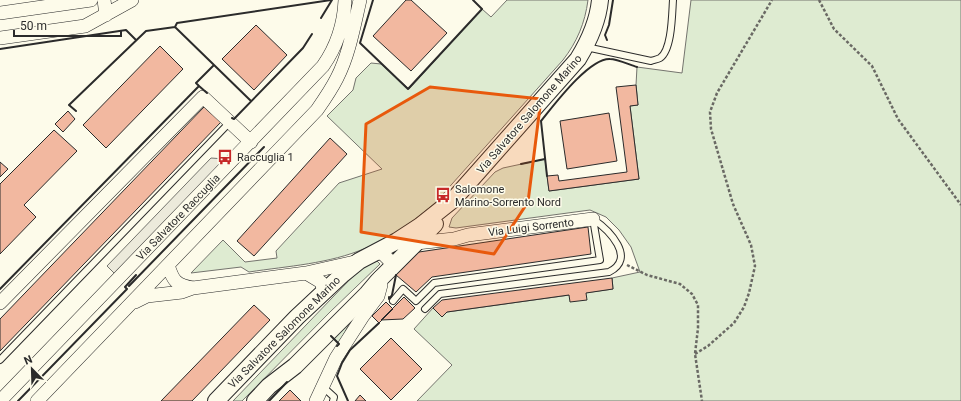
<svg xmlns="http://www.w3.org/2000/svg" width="961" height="401" font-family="Roboto,sans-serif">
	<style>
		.green { fill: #deebd1; stroke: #74746e }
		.parking { fill: #eceadb; stroke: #74746e }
		.building { fill: #f2b8a0; stroke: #2b2b2b }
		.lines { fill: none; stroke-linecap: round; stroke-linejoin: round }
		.service-casing { stroke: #2b2b2b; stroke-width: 8 }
		.minor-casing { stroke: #2b2b2b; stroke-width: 14 }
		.tertiary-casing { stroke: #2b2b2b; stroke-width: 18 }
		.path { stroke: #6a6964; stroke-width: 2.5; stroke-dasharray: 3 2; stroke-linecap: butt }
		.service { stroke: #fdfbea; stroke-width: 6 }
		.minor { stroke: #fdfbea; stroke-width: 13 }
		.tertiary { stroke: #fdfbea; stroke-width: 16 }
		.wall { stroke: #2b2b2b; stroke-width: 2 }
		.marked { fill: #e8590c; fill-opacity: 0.2; stroke: #e8590c; stroke-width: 3; stroke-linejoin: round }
		.labels { text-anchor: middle; stroke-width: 3; stroke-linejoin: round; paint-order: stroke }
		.street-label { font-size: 11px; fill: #2b2b2b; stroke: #fdfbea }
		.poi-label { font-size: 11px; fill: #2b2b2b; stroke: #fdfbea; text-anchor: start }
	</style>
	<rect width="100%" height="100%" fill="#fdfbea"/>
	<path class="green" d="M507 0H588C585 23 577 42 563 60L435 203C414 221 392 238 366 248 329 264 288 266 249 272L241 267 191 273 223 240 245 262 277 258 276 251 339 183 382 169 327 116 353 90 356 78 371 63 381 64 409 89 482 9 491 17Z
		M691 0H961V401H417L452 365 414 329 433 308 442 317 447 312 613 289 612 278 640 272 631 247 619 230 606 217 590 210 456 228 449 227 452 218 495 172 503 168 545 159 549 191 639 179 630 106 638 105 636 85 637 67 682 73Z
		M377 261 380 264 330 312 242 401H233L357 272 366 266Z
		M351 320 339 344 332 336Z"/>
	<path class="parking" d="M211 158 225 159 115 274 107 266Z"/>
	<path class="building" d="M406 0H411L447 33 411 71 373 36Z
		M256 25 287 55 254 90 222 59Z
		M160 46 183 69 106 148 83 125Z
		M636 85 638 105 630 106 639 179 549 191 547 176 558 175 559 181 627 172 616 87Z
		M204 107 221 122 0 351V319Z
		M68 111 75 119 63 132 55 124Z
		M609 113 617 161 567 169 560 121Z
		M54 130 77 151 24 205 36 217 0 254V184Z
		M330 138 347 154 254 256 237 241Z
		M0 162 8 169 0 177Z
		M588 227 591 254 432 277 416 292 396 275 419 252Z
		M612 278 613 289 586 293 587 300 570 302 569 295 447 312 442 317 433 308 442 300Z
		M404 297 415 308 403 319 381 320Z
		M386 302 393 309 379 323 372 316Z
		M254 305 270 320 192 401H161Z
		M391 338 422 369 391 400 360 369Z
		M290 390 301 401H279Z
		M360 395 366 401H355Z"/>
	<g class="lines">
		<defs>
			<path id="service" d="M586 47 651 61C654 60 658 59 660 58 672 50 672 14 673 0
				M393 301 403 289 416 301 434 283 600 260 593 219
				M425 309 440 294 609 272C637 258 609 230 593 219
				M0 360 230 122
				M323 387 334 397 333 401"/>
			<path id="minor" d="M104 0 106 15
				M0 13 91 0
				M0 38 85 26 132 0
				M416 243 454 239 468 235 593 219
				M376 252 383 254 394 265
				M168 265C173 281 176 285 193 288
				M306 273 321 282 324 291
				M135 302 147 296 182 292 193 288 306 273 359 261
				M0 303 203 97 251 142
				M0 401 323 66C337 46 344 24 345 0
				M37 401 317 110C324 100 331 90 337 78 349 55 354 26 360 0
				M316 401 336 358 363 316 378 296 381 285 378 281 380 277"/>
			<path id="tertiary" d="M216 401 297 317 343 274 359 261 397 241 420 226 454 199 578 59C589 41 598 21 600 0
				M255 401 269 386 295 366 367 294 378 281 435 224"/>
		</defs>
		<use href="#service" class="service-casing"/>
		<use href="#minor" class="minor-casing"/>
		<use href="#tertiary" class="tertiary-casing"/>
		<path class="path" d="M819 0 834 29 872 66 898 119 961 205
			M627 265 647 275 680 284 692 294 698 305V328L695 354 702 401
			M695 354 708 346 734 323 744 307 749 293 755 266 751 245 733 204 711 129 710 112 717 93 772 0"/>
		<use href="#service" class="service"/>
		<use href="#minor" class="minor"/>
		<use href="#tertiary" class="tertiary"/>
		<path class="wall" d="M373 0 360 43 408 89 482 9 473 0
			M321 18 332 0
			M175 27 251 101
			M607 40 605 35 609 25 613 0
			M0 49 126 30 136 40
			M199 86 207 93
			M76 111 69 105 146 31 175 27 177 23 331 0
			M232 118 234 119 303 48 312 34
			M521 164 545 159
			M547 176 541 121C554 105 589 58 610 59 617 59 630 65 637 67
			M129 286 264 147
			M0 289 199 86 196 83 214 65
			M389 297V299L392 295 396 275
			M331 336 339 344 337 346
			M18 401 127 289 125 287 136 275
			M269 401 287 382
			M348 401 337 376 342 363 350 350 379 323"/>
	</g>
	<path class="marked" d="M430 87 541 99 528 202 494 254 361 232 366 124Z"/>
	<defs>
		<symbol id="bus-bare" viewBox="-9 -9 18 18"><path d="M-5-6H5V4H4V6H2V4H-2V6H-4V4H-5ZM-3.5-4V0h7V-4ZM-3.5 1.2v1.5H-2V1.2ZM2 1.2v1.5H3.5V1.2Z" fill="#c62828" stroke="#fdfbea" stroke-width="2.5" paint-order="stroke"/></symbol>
	</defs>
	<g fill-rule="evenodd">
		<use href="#bus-bare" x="214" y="146" width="22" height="22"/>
		<use href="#bus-bare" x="432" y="184" width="22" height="22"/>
	</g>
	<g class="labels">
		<g class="street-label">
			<text transform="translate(529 114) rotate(-49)" y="4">Via Salvatore Salomone Marino</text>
			<text transform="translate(178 217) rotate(-46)" y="4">Via Salvatore Raccuglia</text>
			<text transform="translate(531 227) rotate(-7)" y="4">Via Luigi Sorrento</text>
			<text transform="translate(284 332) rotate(-45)" y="4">Via Salvatore Salomone Marino</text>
		</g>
		<g class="poi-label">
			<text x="237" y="161">Raccuglia 1</text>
			<text x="455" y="193">Salomone<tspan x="455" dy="13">Marino-Sorrento Nord</tspan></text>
		</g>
	</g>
	<g transform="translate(32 369) rotate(337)" stroke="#fdfbea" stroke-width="3" paint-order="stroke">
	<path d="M0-3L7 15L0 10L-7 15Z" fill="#2b2b2b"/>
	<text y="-6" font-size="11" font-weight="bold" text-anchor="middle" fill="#2b2b2b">N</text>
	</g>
	<path d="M14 30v6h107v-6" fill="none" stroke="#2b2b2b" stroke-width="2"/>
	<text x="20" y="30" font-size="12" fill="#2b2b2b" stroke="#fdfbea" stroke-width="3" paint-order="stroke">50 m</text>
</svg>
